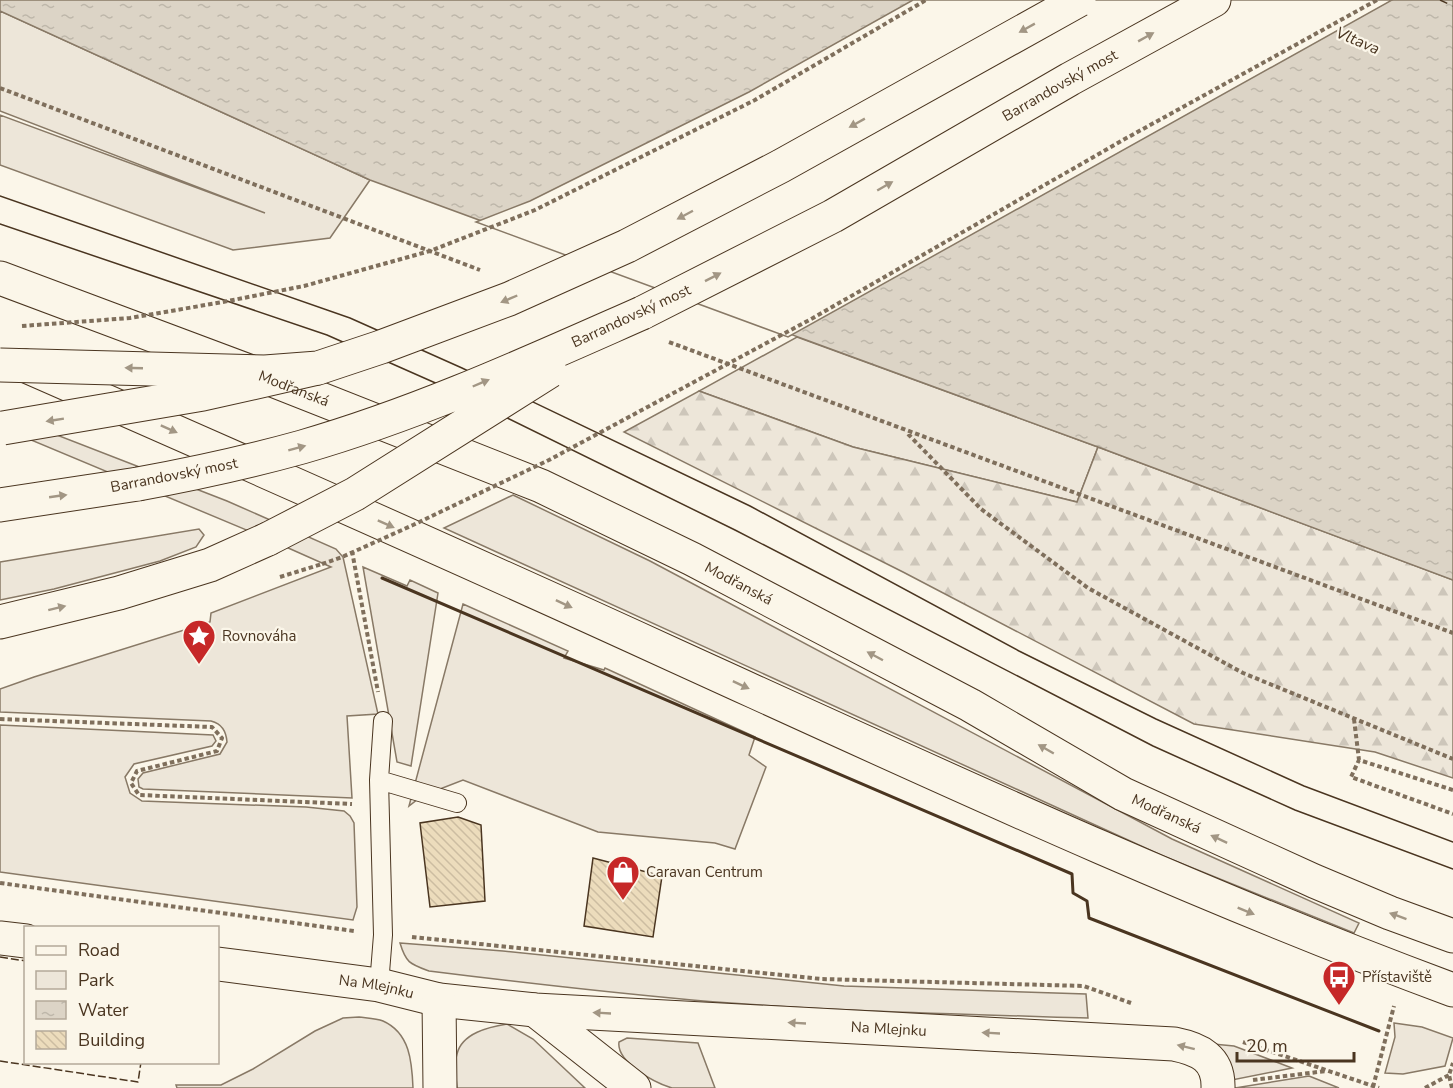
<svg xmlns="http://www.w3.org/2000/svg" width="1453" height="1088" font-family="'Nunito Sans',sans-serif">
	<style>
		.green { fill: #ede6d9; stroke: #887966; stroke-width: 1.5 }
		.forest { fill: url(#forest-firs); stroke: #887966; stroke-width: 1.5 }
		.water { fill: url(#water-ripples); stroke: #887966; stroke-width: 1.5 }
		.pier { fill: #fbf6e9; stroke: #887966; stroke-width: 1.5 }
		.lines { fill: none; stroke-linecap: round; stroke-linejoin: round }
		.ferry { stroke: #4a3520; stroke-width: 1.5; stroke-dasharray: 8 6; stroke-linecap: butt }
		.building { fill: url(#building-back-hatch); stroke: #4a3520; stroke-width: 1.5 }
		.lane-casing { stroke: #4a3520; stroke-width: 20 }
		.street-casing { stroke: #4a3520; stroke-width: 35 }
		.secondary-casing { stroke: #4a3520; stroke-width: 35 }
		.primary-casing { stroke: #4a3520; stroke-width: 35 }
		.path { stroke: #7f6f5c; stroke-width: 4; stroke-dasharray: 4.5 3; stroke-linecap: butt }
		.lane { stroke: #fbf6e9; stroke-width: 18 }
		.street { stroke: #fbf6e9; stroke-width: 33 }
		.secondary { stroke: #fbf6e9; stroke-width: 33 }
		.primary { stroke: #fbf6e9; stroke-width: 33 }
		.tram { stroke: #4a3520; stroke-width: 1.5 }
		.primary-bridge-casing { stroke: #4a3520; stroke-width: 35; stroke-linecap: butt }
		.highway-bridge-casing { stroke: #4a3520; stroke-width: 35; stroke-linecap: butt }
		.path-bridge { stroke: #7f6f5c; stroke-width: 4; stroke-dasharray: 4.5 3; stroke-linecap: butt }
		.primary-bridge { stroke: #fbf6e9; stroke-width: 33 }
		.highway-bridge { stroke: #fbf6e9; stroke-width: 33 }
		.fence { stroke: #4a3520; stroke-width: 1.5; stroke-dasharray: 8 3; stroke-linecap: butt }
		.wall { stroke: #4a3520; stroke-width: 3 }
		.oneway { fill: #a29684 }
		.labels { text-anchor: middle; stroke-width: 4.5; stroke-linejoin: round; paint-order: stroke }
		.street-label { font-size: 15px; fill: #4a3520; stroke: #fbf6e9 }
		.poi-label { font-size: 15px; fill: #4a3520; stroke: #fbf6e9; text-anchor: start }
		.water-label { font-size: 16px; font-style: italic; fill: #4a3520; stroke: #fbf6e9 }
	</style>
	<defs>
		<pattern id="forest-firs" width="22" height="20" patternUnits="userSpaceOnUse" patternTransform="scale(1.5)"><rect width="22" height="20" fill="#ede6d9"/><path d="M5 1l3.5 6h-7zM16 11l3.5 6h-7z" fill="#cdc6ba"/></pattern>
		<pattern id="water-ripples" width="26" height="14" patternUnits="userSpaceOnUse" patternTransform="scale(1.5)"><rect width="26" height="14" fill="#dcd4c6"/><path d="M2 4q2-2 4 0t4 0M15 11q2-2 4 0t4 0" fill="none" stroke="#beb7aa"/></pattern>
		<pattern id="building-back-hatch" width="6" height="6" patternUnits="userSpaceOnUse" patternTransform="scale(1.5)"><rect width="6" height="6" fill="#ecdcbc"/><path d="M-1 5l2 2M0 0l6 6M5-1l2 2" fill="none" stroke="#ccbda1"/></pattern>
	</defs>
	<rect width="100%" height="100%" fill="#fbf6e9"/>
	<path class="green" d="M0 11 370 180 330 238 233 250 0 165V115L265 213 0 111Z
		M797 337 1098 447 1077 502 853 447 699 391Z
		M0 413 227 501 336 549 343 557 378 714 347 716 352 798 143 789 139 787 138 779 143 773 220 754 227 742C226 731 222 724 211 721L0 712V689L34 677 210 622 211 613 331 567 268 539 0 427Z
		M513 495 650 561 1172 839 1359 923 1354 933 1163 856 444 528Z
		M199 529 204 535 196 547 160 561 54 589 0 600V562Z
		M363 567 407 586 410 580 438 593 411 766 397 762Z
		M463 604 568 651 564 658 604 670 605 668 755 737 749 755 766 767 735 849 715 843 598 832 463 780 422 796 409 806Z
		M0 725 213 735 216 741 212 746 134 764 125 777 130 793 142 801 306 807 344 811 350 816 354 823 357 907 353 920 0 872Z
		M400 943 503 951 844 986 1086 994 1088 1018C956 1014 823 1011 692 1000 604 992 517 982 429 971 410 964 406 963 400 943Z
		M359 1017C366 1018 376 1018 383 1021 410 1033 412 1062 413 1088H177L176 1085H221L253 1069 315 1031 343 1018Z
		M1394 1023 1422 1027 1453 1038 1445 1066 1403 1074 1385 1073 1395 1037Z
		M507 1024 533 1039 585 1088H457C456 1078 454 1064 457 1054 462 1033 489 1027 507 1024Z
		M627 1038 698 1043 715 1088C702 1088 685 1088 672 1088 655 1083 616 1062 619 1042Z
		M1213 1044 1234 1046 1292 1068 1232 1080Z
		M1309 1076 1339 1088H1235Z"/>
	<path class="forest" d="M699 391 853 447 1077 502 1098 447 1453 580V778L1375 752 1194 724 903 572 624 432Z"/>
	<path class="water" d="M0 0H1453V580L1098 447 370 180 0 11Z"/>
	<path class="pier" d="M913 0H1392L788 337 476 222 530 201 749 92Z"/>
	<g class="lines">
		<path class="ferry" d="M1440 0 1453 6"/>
	</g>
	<path class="building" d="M458 817 481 825 485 901 430 907 420 823Z
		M593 858 662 876 653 937 584 926Z"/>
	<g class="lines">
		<defs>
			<path id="lane" d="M379 780 457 803
				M379 985 383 935 379 780 383 721"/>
			<g id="street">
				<path d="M0 938 26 941"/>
				<path id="s1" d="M218 964 379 985 439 1000 535 1010 1174 1044C1199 1049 1219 1058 1218 1088"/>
				<path d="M439 1000 440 1088"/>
				<path d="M535 1010 634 1088"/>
			</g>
			<g id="secondary">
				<path id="s2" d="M0 278 270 379 541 486 692 559 970 705 1123 794 1314 881 1390 913 1453 936"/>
				<path d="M26 366C243 461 460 557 676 656 933 773 1188 892 1453 990"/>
			</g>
			<g id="primary">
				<path id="s3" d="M642 313 833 216 1070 79 1214 0"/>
				<path d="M0 505 138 484"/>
				<path d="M0 622 119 593 210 565 268 539"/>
			</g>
		</defs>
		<use href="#lane" class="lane-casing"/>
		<use href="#street" class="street-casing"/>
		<use href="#secondary" class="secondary-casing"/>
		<use href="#primary" class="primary-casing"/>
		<path class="path" d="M0 88 480 270
			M669 342 1453 633
			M908 434 981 509 1088 588 1243 673 1453 759
			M352 551 378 692
			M280 577 322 564
			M0 719 212 727 222 738 217 751 137 771 131 783 139 795 352 804
			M1354 719 1359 760
			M1453 790 1359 760 1351 777 1453 814
			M0 883 354 931
			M412 937 821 979 1084 986 1131 1003
			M1243 1042 1379 1088
			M1253 1080 1326 1071
			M1373 1087 1394 1006
			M1425 1088 1449 1075
			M1452 1088 1449 1075 1453 1063"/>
		<use href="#lane" class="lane"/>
		<use href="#street" class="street"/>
		<use href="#secondary" class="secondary"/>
		<use href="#primary" class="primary"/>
		<path class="tram" d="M0 196 350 318 462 368 750 506 1019 651 1156 719 1304 786 1453 842
			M0 224 327 335 440 385 735 530 1153 746 1295 810 1453 869"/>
		<defs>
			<path id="primary-bridge" d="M0 365 265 372 318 368 381 347 509 299 627 246 781 166 1079 0
				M138 484C193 474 248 462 302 447 420 413 531 362 642 313
				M268 539 355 494 550 371"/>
			<path id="highway-bridge" d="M3 428 203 394 318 368"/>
		</defs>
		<use href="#primary-bridge" class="primary-bridge-casing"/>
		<use href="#highway-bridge" class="highway-bridge-casing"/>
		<path class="path-bridge" d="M22 326 130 318 223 302 304 286 430 251 535 210 755 100 926 0
			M322 564 342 557 413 525 549 460 813 318 1123 140 1377 0"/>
		<use href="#primary-bridge" class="primary-bridge"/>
		<use href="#highway-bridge" class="highway-bridge"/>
		<path class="fence" d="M0 957 26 961
			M0 1061 138 1082 141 1062"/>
		<path class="wall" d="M382 578 1072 874 1073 893 1087 901 1089 918 1379 1031"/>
	</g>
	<defs><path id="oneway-solid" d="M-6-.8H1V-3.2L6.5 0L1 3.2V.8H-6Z" transform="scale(1.5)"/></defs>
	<g class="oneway">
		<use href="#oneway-solid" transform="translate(1027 28) rotate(151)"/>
		<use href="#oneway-solid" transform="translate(1146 37) rotate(-29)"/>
		<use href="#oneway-solid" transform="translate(857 123) rotate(151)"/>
		<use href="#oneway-solid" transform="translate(885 186) rotate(-30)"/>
		<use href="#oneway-solid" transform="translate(685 215) rotate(152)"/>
		<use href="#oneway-solid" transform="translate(713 277) rotate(-27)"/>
		<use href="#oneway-solid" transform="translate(509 299) rotate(157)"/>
		<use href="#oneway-solid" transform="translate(134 368) rotate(-178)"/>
		<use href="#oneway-solid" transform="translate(481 383) rotate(-23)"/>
		<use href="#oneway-solid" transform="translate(55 420) rotate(171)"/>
		<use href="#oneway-solid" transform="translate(169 429) rotate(24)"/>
		<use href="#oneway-solid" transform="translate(297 448) rotate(-15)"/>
		<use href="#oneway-solid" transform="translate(58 496) rotate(-8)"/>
		<use href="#oneway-solid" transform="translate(386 524) rotate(24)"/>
		<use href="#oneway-solid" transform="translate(564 604) rotate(25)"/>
		<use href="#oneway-solid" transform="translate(57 608) rotate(-14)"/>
		<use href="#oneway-solid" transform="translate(875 656) rotate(-152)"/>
		<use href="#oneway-solid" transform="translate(741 685) rotate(25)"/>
		<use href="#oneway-solid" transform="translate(1046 749) rotate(-150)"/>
		<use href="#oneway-solid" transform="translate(1219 839) rotate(-155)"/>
		<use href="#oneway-solid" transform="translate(1246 911) rotate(22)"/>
		<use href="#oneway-solid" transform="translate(1398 916) rotate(-160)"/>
		<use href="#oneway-solid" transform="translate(602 1013) rotate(-177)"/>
		<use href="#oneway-solid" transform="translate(797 1023) rotate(-177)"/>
		<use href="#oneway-solid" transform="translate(991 1033) rotate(-177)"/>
		<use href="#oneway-solid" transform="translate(1186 1047) rotate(-166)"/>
	</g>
	<defs>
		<symbol id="sight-pin" viewBox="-11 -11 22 30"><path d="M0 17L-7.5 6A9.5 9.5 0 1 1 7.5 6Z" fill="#c62828" stroke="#fbf6e9"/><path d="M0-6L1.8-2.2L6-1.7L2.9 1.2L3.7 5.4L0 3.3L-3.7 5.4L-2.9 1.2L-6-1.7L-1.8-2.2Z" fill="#fff"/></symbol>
		<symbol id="shop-pin" viewBox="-11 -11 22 30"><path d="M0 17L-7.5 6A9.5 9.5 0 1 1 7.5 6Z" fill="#c62828" stroke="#fbf6e9"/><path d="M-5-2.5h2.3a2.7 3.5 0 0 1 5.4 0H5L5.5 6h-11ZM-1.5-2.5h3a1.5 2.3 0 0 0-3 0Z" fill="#fff"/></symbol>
		<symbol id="bus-pin" viewBox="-11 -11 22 30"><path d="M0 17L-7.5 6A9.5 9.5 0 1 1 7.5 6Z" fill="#c62828" stroke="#fbf6e9"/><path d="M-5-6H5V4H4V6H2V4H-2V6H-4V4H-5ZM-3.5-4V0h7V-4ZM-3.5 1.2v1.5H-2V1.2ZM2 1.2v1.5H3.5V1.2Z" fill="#fff"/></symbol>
	</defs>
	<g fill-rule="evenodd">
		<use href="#sight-pin" x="180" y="617" width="38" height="52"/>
		<use href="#shop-pin" x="604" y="853" width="38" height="52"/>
		<use href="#bus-pin" x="1320" y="958" width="38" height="52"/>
	</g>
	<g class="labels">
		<g class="street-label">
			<text dy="5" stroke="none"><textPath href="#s3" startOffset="476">Barrandovský most</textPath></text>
			<text transform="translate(631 316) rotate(-25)" y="5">Barrandovský most</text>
			<text dy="5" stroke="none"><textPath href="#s2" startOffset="314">Modřanská</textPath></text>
			<text transform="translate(174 475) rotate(-11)" y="5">Barrandovský most</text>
			<text dy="5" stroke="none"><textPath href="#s2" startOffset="800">Modřanská</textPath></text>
			<text dy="5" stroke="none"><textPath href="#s2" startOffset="1286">Modřanská</textPath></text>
			<text dy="5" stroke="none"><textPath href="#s1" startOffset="160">Na Mlejnku</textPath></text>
			<text dy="5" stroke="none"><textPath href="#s1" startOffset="675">Na Mlejnku</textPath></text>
		</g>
		<g class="poi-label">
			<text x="222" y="641">Rovnováha</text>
			<text x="646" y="877">Caravan Centrum</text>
			<text x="1362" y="982">Přístaviště</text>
		</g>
		<g class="water-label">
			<text transform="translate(1358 40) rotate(23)" y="6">Vltava</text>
		</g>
	</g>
	<rect x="24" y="926" width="195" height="138" fill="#fbf6e9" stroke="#b4a999" stroke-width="1.5"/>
	<rect x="36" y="946" width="30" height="9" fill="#fbf6e9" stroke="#b4a999" stroke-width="1.5"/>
	<text x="78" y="956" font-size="18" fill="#4a3520">Road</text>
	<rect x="36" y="971" width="30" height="18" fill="#ede6d9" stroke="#b4a999" stroke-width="1.5"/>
	<text x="78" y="986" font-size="18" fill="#4a3520">Park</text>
	<rect x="36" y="1001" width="30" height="18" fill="url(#water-ripples)" stroke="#b4a999" stroke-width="1.5"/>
	<text x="78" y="1016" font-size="18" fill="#4a3520">Water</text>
	<rect x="36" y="1031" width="30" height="18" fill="url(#building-back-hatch)" stroke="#b4a999" stroke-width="1.5"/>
	<text x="78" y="1046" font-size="18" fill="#4a3520">Building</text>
	<path d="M1237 1052v9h117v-9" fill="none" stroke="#4a3520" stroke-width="3"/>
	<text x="1246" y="1052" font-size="18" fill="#4a3520" stroke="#fbf6e9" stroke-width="4.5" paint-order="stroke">20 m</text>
</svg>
